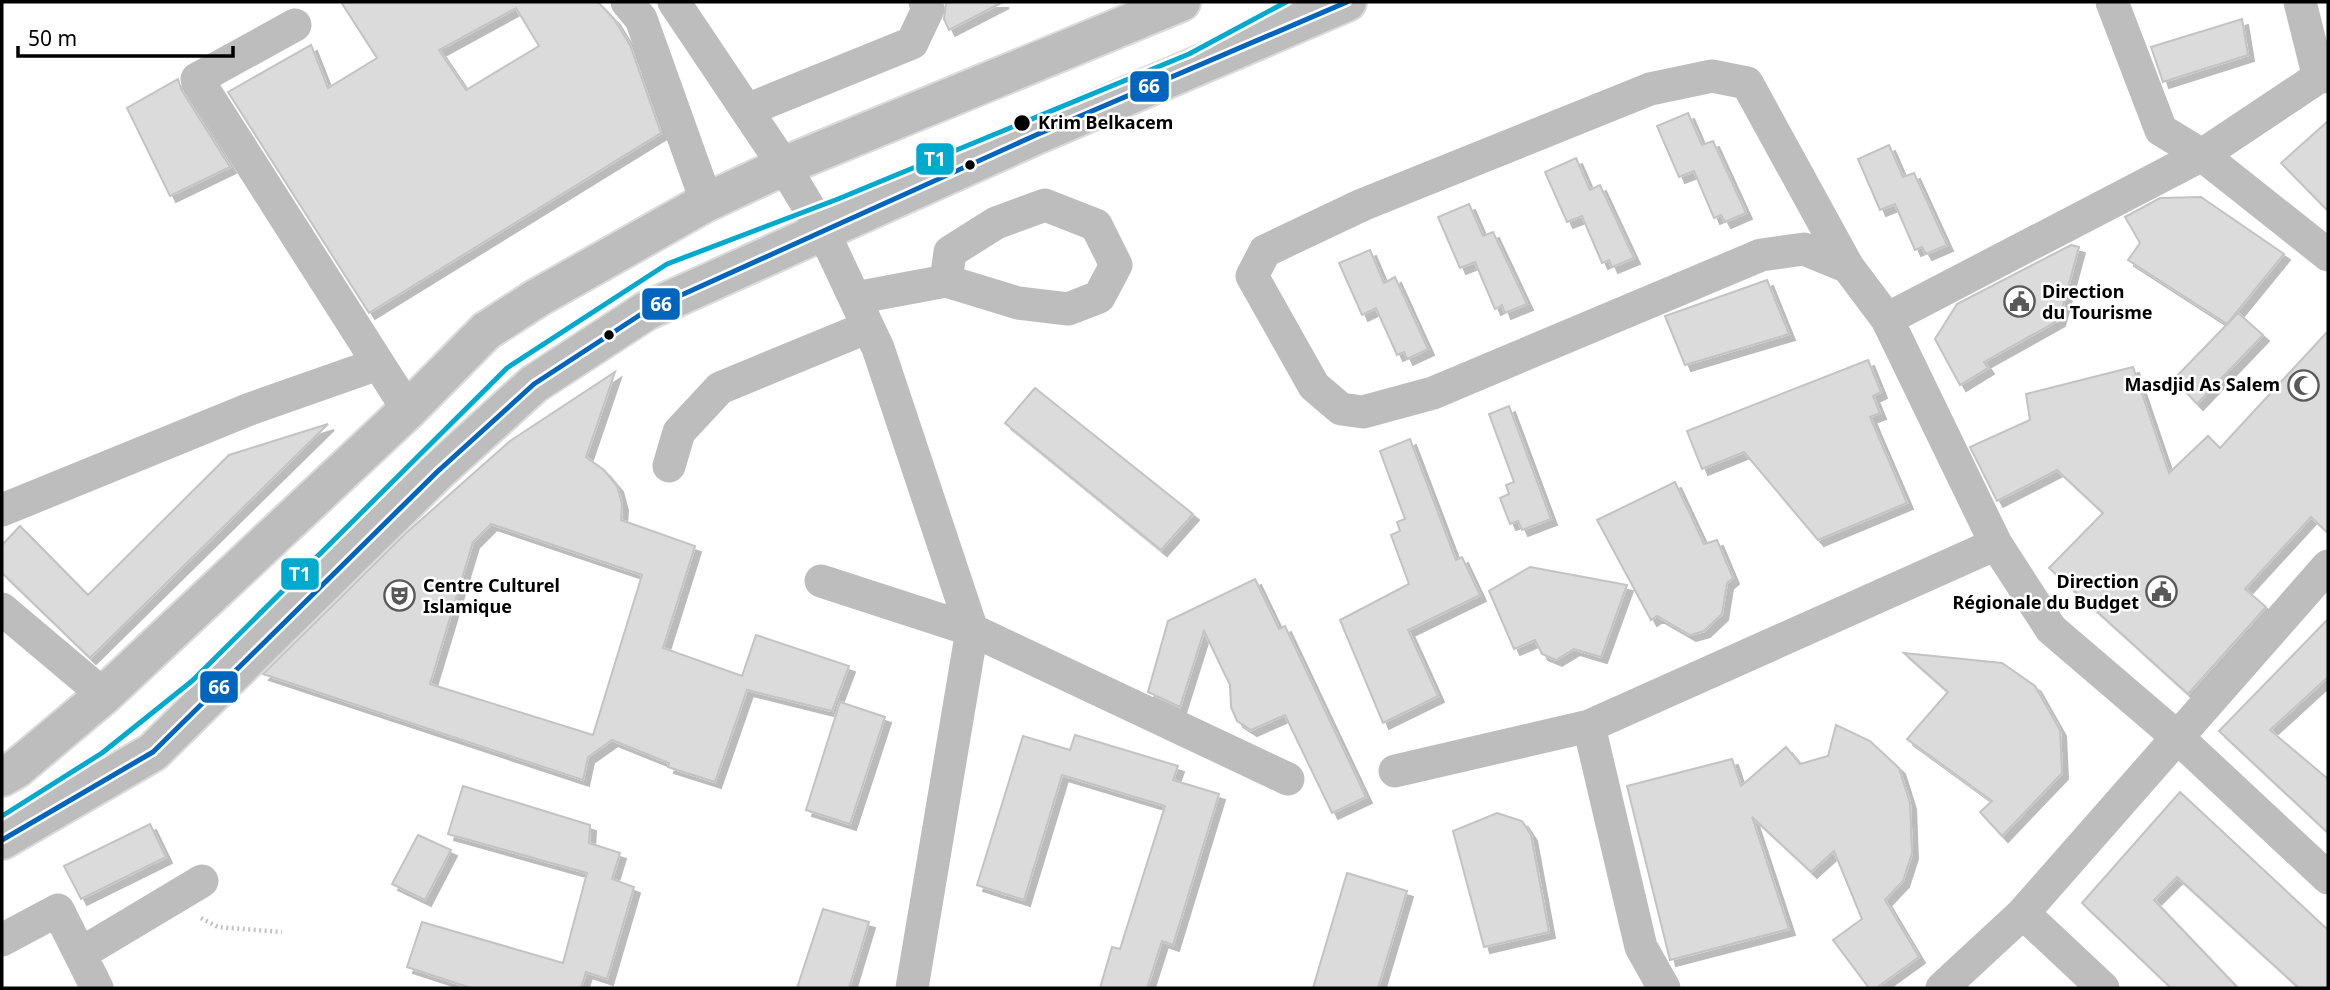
<svg xmlns="http://www.w3.org/2000/svg" width="2330" height="990" font-family="'Noto Sans',sans-serif">
	<style>
		.building { fill: #dbdbdb; stroke: #c3c3c3; stroke-width: 2; fill-rule: evenodd; filter: url(#shadow) }
		.lines { fill: none; stroke-linecap: round; stroke-linejoin: round }
		.major-casing { stroke: #dbdbdb; stroke-width: 42 }
		.path { stroke: #c2c2c2; stroke-width: 4.5; stroke-dasharray: 2 3.5; stroke-linecap: butt }
		.minor { stroke: #bdbdbd; stroke-width: 33 }
		.major { stroke: #bdbdbd; stroke-width: 38 }
		.bus-1-casing { stroke: #fff; stroke-width: 10 }
		.bus-1 { stroke: #0065bd; stroke-width: 5 }
		.tram-1-casing { stroke: #fff; stroke-width: 10 }
		.tram-1 { stroke: #00a9ce; stroke-width: 5 }
		.stop-dot { fill: #000; stroke: #fff; stroke-width: 2.5 }
		.labels { text-anchor: middle; stroke-width: 5; stroke-linejoin: round; paint-order: stroke }
		.stop-label { font-size: 18px; font-weight: bold; fill: #000; stroke: #fff; text-anchor: start }
		.poi-label { font-size: 18px; font-weight: bold; fill: #000; stroke: #fff; text-anchor: start }
		.line-badge { stroke: #fff; stroke-width: 2.5 }
		.badge-label { font-size: 19px; text-anchor: middle; font-weight: bold; fill: #fff }
	</style>
	<defs>
		<filter id="shadow"><feDropShadow dx="6" dy="6" stdDeviation="0" flood-color="#0004"/></filter>
	</defs>
	<rect width="100%" height="100%" fill="#fff"/>
	<path class="building" d="M341 2H598L614 19 630 45 661 133 369 313 228 92 311 45 328 88 377 58ZM516 8 539 46 466 90 439 50Z
		M946 2H1003L949 30 944 19Z
		M2242 19 2248 55 2163 82 2151 47Z
		M178 79 181 89 230 167 170 196 127 108Z
		M1688 113 1702 145 1713 141 1746 213 1725 222 1721 215 1714 218 1694 171 1679 177 1657 126Z
		M2328 121V211L2281 163Z
		M1889 145 1903 177 1914 173 1947 245 1926 254 1922 247 1915 250 1895 204 1880 210 1858 159Z
		M1576 158 1590 190 1600 185 1634 258 1612 267 1609 260 1602 263 1582 216 1567 222 1545 172Z
		M2201 197 2284 254 2227 324 2128 260 2140 243 2125 217 2160 198Z
		M1469 204 1483 236 1493 232 1527 304 1505 313 1502 305 1495 309 1475 262 1460 268 1438 217Z
		M2071 245 2079 247 2059 320 1984 362 1988 368 1960 385 1935 339 1957 304Z
		M1370 250 1384 283 1395 277 1428 349 1407 359 1404 352 1397 355 1376 308 1362 315 1339 263Z
		M1767 280 1789 334 1685 365 1665 316Z
		M2238 313 2263 335 2197 404 2174 379Z
		M2328 331V533L2311 517 2245 589 2266 607 2188 694 2049 568 2103 513 2057 470 1997 501 1970 447 2030 420 2026 394 2133 367 2169 473 2208 436 2220 448Z
		M1868 360 1881 392 1873 396 1880 413 1870 417 1907 503 1818 540 1744 452 1702 469 1687 431Z
		M615 372 586 457 604 470 617 486 622 504 621 520 695 546 663 648 742 676 756 635 849 666 832 711 747 690 715 782 668 767 669 763 612 740 588 757 583 780 263 674 405 534 510 441ZM491 524 642 575 593 735 430 684 473 542Z
		M1035 388 1193 514 1161 550 1005 423Z
		M1509 406 1551 519 1522 530 1518 521 1510 524 1500 498 1509 494 1506 485 1514 482 1489 414Z
		M328 424 90 658 2 573V545L20 526 88 595 229 455Z
		M1410 439 1456 560 1462 557 1480 595 1408 630 1438 696 1383 723 1340 620 1409 584 1391 535 1400 531 1397 522 1405 519 1380 451Z
		M1675 482 1704 544 1717 540 1733 578 1727 583 1722 614 1704 631 1690 635 1657 616 1651 620 1597 520Z
		M1530 567 1627 585 1601 657 1574 649 1556 660 1542 654 1535 640 1514 649 1489 591Z
		M1255 579 1279 629 1285 626 1366 797 1332 813 1285 715 1251 730 1237 721 1231 707 1230 685 1204 631 1180 707 1148 692 1168 621Z
		M2328 619V677L2270 730 2328 779V833L2219 731Z
		M1904 653 2002 663 2035 686 2060 730 2062 773 2002 836 1980 812 1992 801 1907 739 1948 692Z
		M840 702 885 717 850 824 806 810Z
		M1836 725 1870 741 1899 768 1910 803 1912 853 1903 881 1885 900 1919 957 1876 988H1869L1833 940 1862 919 1834 851 1811 872 1752 817 1789 929 1670 960 1627 786 1732 759 1741 786 1786 747 1800 764 1828 756Z
		M1075 735 1178 766 1173 780 1219 794 1173 945 1162 941 1147 988H1100L1112 947 1120 949 1165 806 1062 775 1024 900 977 885 1023 736 1070 750Z
		M463 786 590 825 589 843 620 853 612 879 634 887 607 979 586 972 581 988H471L407 967 422 922 563 963 587 873 448 834Z
		M2180 792 2328 930V988H2299L2177 877 2154 900 2238 988H2171L2082 903Z
		M1497 813 1522 821 1531 835 1549 932 1484 947 1453 831Z
		M150 824 166 857 81 899 64 866Z
		M418 835 451 850 425 900 392 884Z
		M1347 873 1407 891 1378 988H1313Z
		M823 909 869 922 849 988H797Z"/>
	<g class="lines">
		<defs>
			<path id="major" d="M2 777 16 769 104 695 408 410 486 331 537 298 703 204 784 166 1181 2
				M2 840 153 752 437 472 534 384 646 311 1036 135 1347 2"/>
		</defs>
		<use href="#major" class="major-casing"/>
		<path class="path" d="M201 918 218 927 282 932"/>
		<path class="minor" d="M627 2 641 19 702 189 703 204
			M674 2 784 166 823 231 878 348 972 630 912 988
			M2112 2 2161 130 2202 155 2328 71
			M2300 2 2319 78
			M295 25 197 79 408 410
			M747 110 912 43 928 9 925 2
			M1848 267 1747 83 1712 76 1650 89 1362 205 1265 251 1252 276 1314 386 1341 409 1363 412 1433 393 1761 255 1804 249 1848 267 1887 319 1996 544 2051 629 2176 736 2328 878
			M855 298 946 281 1018 303 1068 309 1099 297 1116 265 1096 225 1045 205 996 223 950 252 946 281
			M1887 319 2202 155 2328 255
			M669 466 679 432 720 388 868 327
			M2 510 250 409 378 364
			M821 581 972 630 1288 779
			M2 609 104 695
			M1589 726 1641 947 1664 988
			M1395 771 1589 726 1996 544
			M2023 913 2103 988
			M2 940 58 910 80 954 202 881
			M80 954 97 988
			M1942 988 2023 913 2328 566"/>
		<use href="#major" class="major"/>
		<defs>
			<path id="bus-1" d="M2 840 153 752 437 472 534 384 646 311 1036 135 1347 2"/>
		</defs>
		<use href="#bus-1" class="bus-1-casing"/>
		<use href="#bus-1" class="bus-1"/>
		<defs>
			<path id="tram-1" d="M2 816 102 753 192 681 507 368 667 264 838 199 1189 54 1286 2"/>
		</defs>
		<use href="#tram-1" class="tram-1-casing"/>
		<use href="#tram-1" class="tram-1"/>
	</g>
	<defs>
		<symbol id="civic-ring" viewBox="-11 -11 22 22"><circle r="9.5" fill="#fff" stroke="#595959" stroke-width="1.5"/><path d="M-.6-6.5H3V-4.5H.6V-3L4-1V1h2V6H-6V1h2V-1L-.6-3ZM-1.2 2.5V6h2.4V2.5Z" fill="#595959"/></symbol>
		<symbol id="mosque-ring" viewBox="-11 -11 22 22"><circle r="9.5" fill="#fff" stroke="#595959" stroke-width="1.5"/><path d="M3.5-4.9A6 6 0 1 0 3.5 4.9A5 5 0 1 1 3.5-4.9Z" fill="#595959"/></symbol>
		<symbol id="theatre-ring" viewBox="-11 -11 22 22"><circle r="9.5" fill="#fff" stroke="#595959" stroke-width="1.5"/><path d="M-5-5.5Q0-4 5-5.5V0Q5 5 0 6Q-5 5-5 0ZM-3.3-2.5H-1v1.5H-3.3ZM1-2.5H3.3v1.5H1ZM-2.8 1Q0 5.5 2.8 1Z" fill="#595959"/></symbol>
	</defs>
	<g fill-rule="evenodd">
		<use href="#civic-ring" x="2002" y="284" width="35" height="35"/>
		<use href="#mosque-ring" x="2286" y="368" width="35" height="35"/>
		<use href="#civic-ring" x="2144" y="574" width="35" height="35"/>
		<use href="#theatre-ring" x="382" y="578" width="35" height="35"/>
	</g>
	<g class="stop-dot">
		<circle cx="1022" cy="123" r="9"/>
		<circle cx="970" cy="165" r="6"/>
		<circle cx="609" cy="335" r="6"/>
	</g>
	<g class="labels">
		<g class="stop-label">
			<text x="1038" y="129">Krim Belkacem</text>
		</g>
		<g class="poi-label">
			<text x="2042" y="298">Direction<tspan x="2042" dy="21">du Tourisme</tspan></text>
			<text x="2280" y="391" text-anchor="end">Masdjid As Salem</text>
			<text x="2139" y="588" text-anchor="end">Direction<tspan x="2139" dy="21">Régionale du Budget</tspan></text>
			<text x="423" y="592">Centre Culturel<tspan x="423" dy="21">Islamique</tspan></text>
		</g>
	</g>
	<g class="line-badge">
		<rect x="1129" y="70" width="41" height="33" rx="7" fill="#0065bd"/>
		<rect x="915" y="142" width="40" height="34" rx="7" fill="#00a9ce"/>
		<rect x="641" y="287" width="40" height="34" rx="7" fill="#0065bd"/>
		<rect x="280" y="557" width="40" height="34" rx="7" fill="#00a9ce"/>
		<rect x="199" y="670" width="40" height="34" rx="7" fill="#0065bd"/>
	</g>
	<g class="badge-label">
		<text x="1149" y="93">66</text>
		<text x="935" y="166">T1</text>
		<text x="661" y="311">66</text>
		<text x="300" y="581">T1</text>
		<text x="219" y="694">66</text>
	</g>
	<rect width="2330" height="990" fill="none" stroke="#000000" stroke-width="7"/>
	<path d="M18 46v10h215v-10" fill="none" stroke="#000000" stroke-width="3.5"/>
	<text x="28" y="46" font-size="21" fill="#000000" stroke="#ffffff" stroke-width="5" paint-order="stroke">50 m</text>
</svg>
